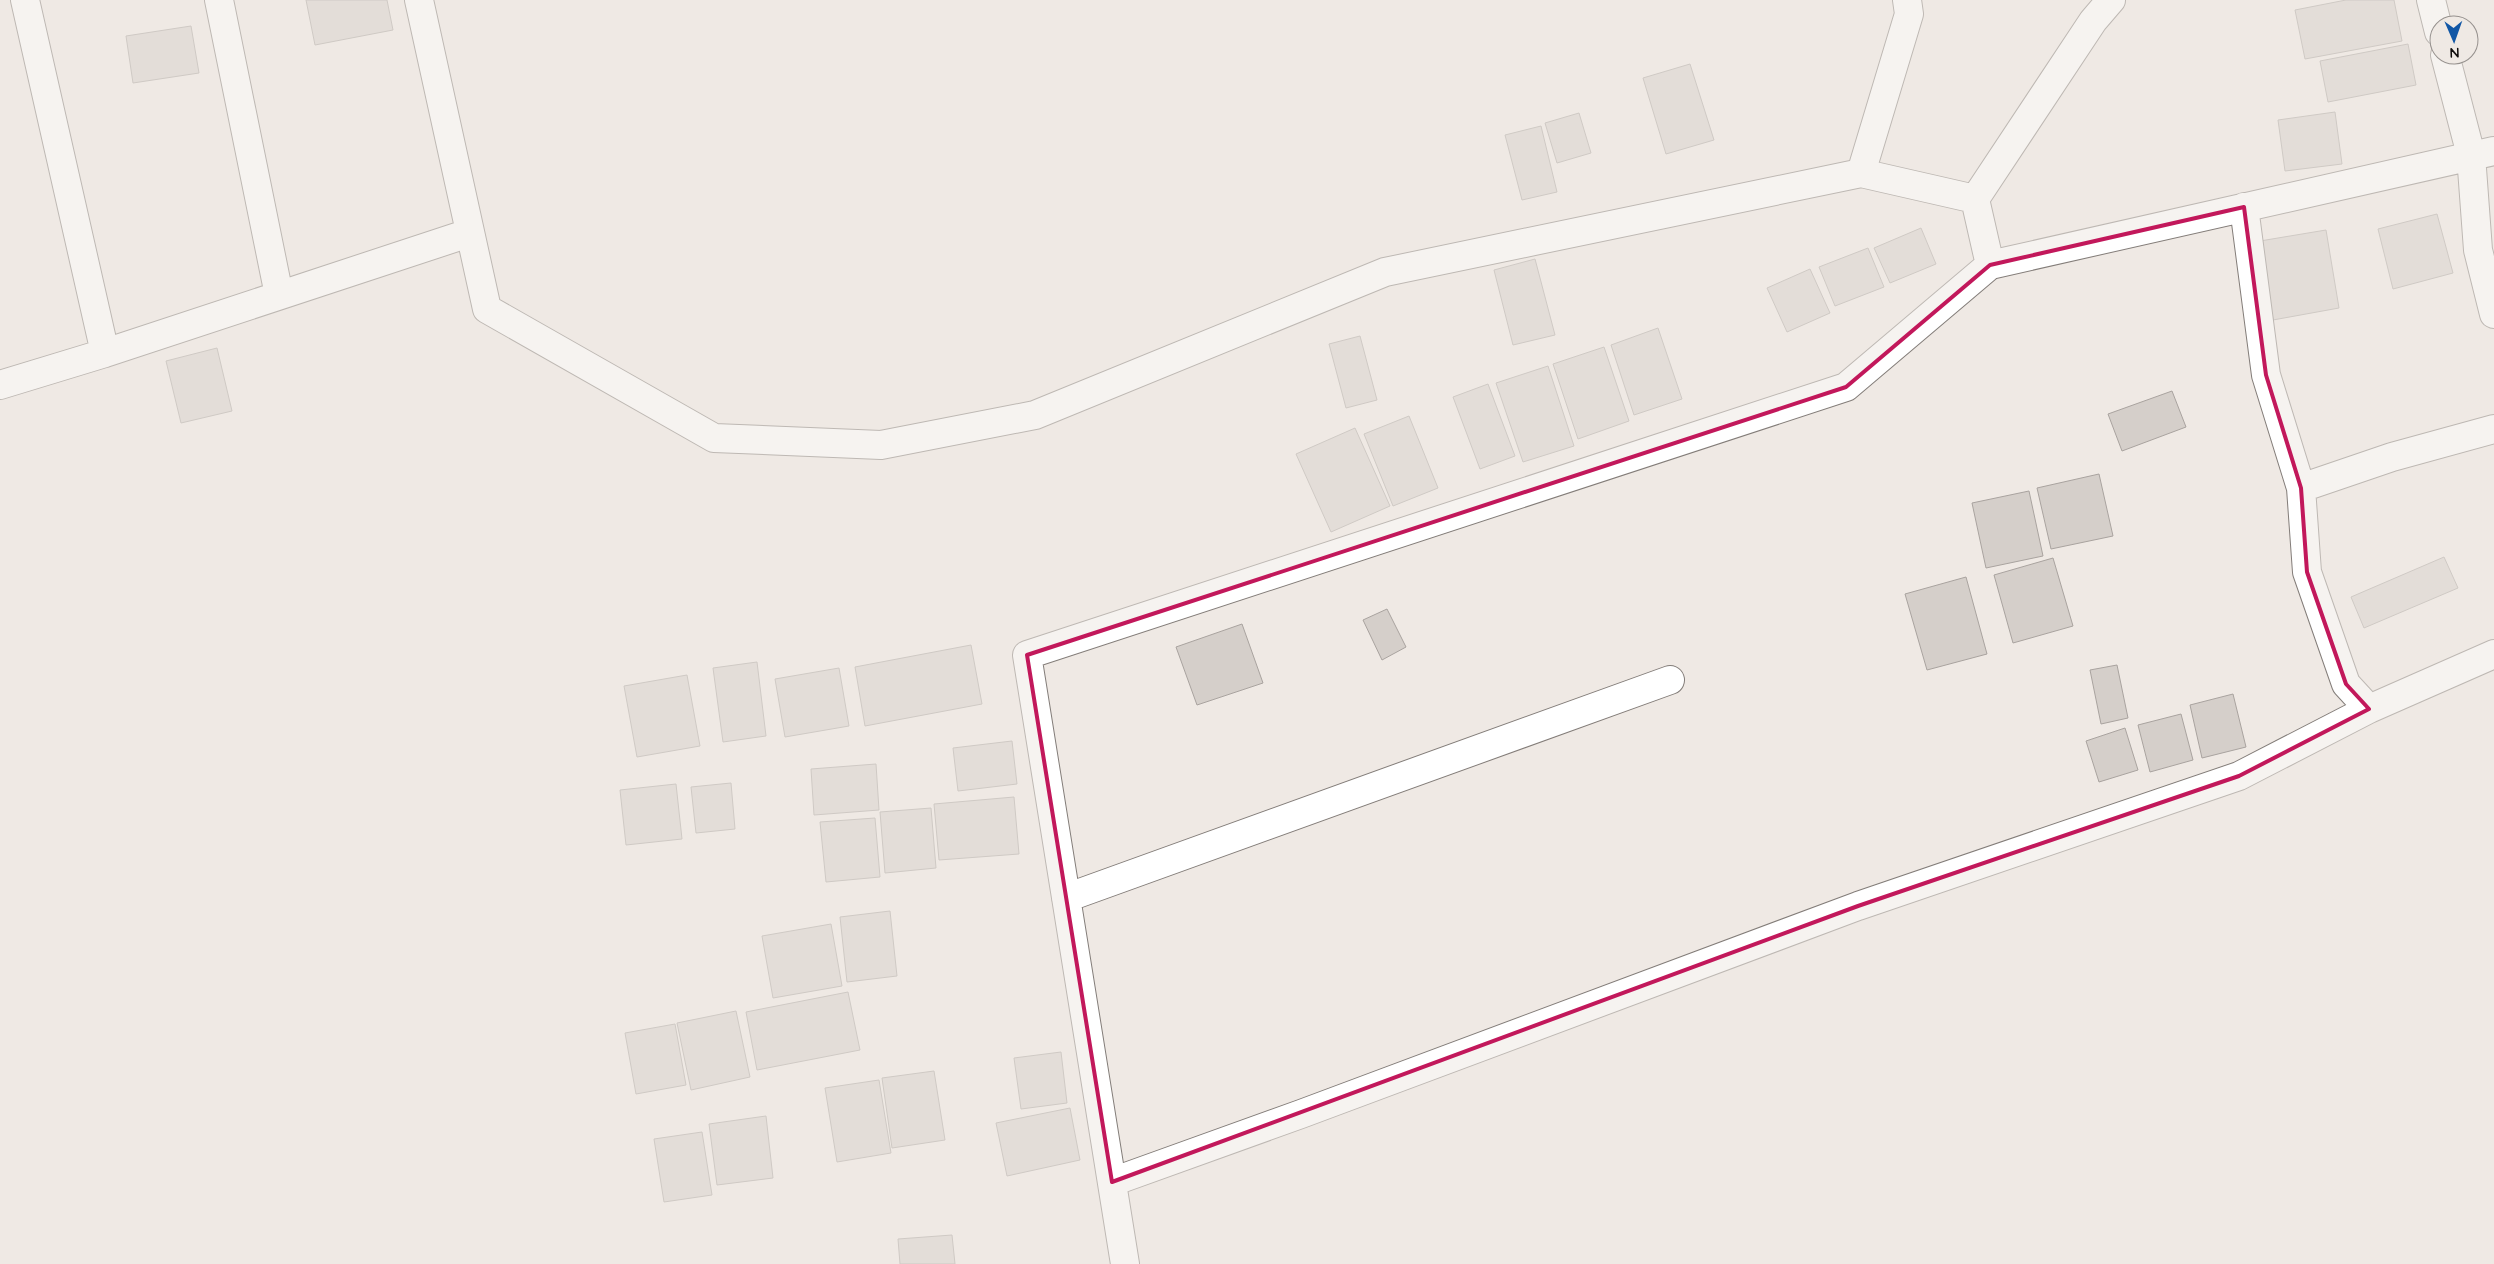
<svg xmlns="http://www.w3.org/2000/svg" width="2494" height="1264" font-family="Quicksand,sans-serif">
	<style>
		.building { fill: #d5cfca; stroke: #a9a39f }
		.lines { fill: none; stroke-linecap: round; stroke-linejoin: round }
		.minor-casing { stroke: #837d79; stroke-width: 30 }
		.minor { stroke: #fff; stroke-width: 28 }
		.marked { fill: none; stroke: #c2185b; stroke-width: 4; stroke-linejoin: round }
	</style>
	<rect width="100%" height="100%" fill="#efe9e4"/>
	<path class="building" d="M306 0H387L393 30 315 45Z
		M2346 0H2394L2402 41 2305 59 2295 10Z
		M191 26 199 73 133 83 126 36Z
		M2408 44 2416 85 2328 102 2320 61Z
		M1690 64 1714 140 1666 154 1643 78Z
		M2335 112 2342 164 2285 171 2278 120Z
		M1579 113 1591 153 1557 163 1545 123Z
		M1541 126 1557 192 1522 200 1505 135Z
		M2437 214 2453 273 2393 289 2378 229Z
		M1921 228 1936 264 1890 283 1874 248Z
		M2326 230 2339 308 2273 320 2260 241Z
		M1868 248 1884 287 1835 306 1819 267Z
		M1535 259 1555 335 1513 345 1494 270Z
		M1810 269 1830 313 1787 332 1767 288Z
		M1658 328 1682 399 1634 415 1611 345Z
		M1360 336 1377 400 1346 408 1329 344Z
		M1604 347 1629 421 1578 439 1553 364Z
		M217 348 232 411 181 423 166 361Z
		M1548 366 1574 446 1523 462 1496 383Z
		M1488 384 1515 456 1480 469 1453 397Z
		M2172 391 2186 427 2122 451 2108 414Z
		M1409 416 1438 488 1393 506 1364 434Z
		M1355 428 1390 506 1331 532 1296 454Z
		M2099 474 2113 536 2051 549 2037 488Z
		M2029 491 2043 556 1986 568 1972 503Z
		M2444 557 2458 588 2364 628 2351 597Z
		M2053 558 2073 626 2013 643 1994 575Z
		M1966 577 1987 654 1927 670 1905 594Z
		M1387 609 1406 647 1382 660 1363 620Z
		M1242 624 1263 683 1197 705 1176 647Z
		M971 645 982 704 865 726 855 667Z
		M757 662 766 736 723 742 713 668Z
		M2117 665 2128 718 2101 724 2090 670Z
		M839 668 849 726 785 737 775 679Z
		M687 675 700 746 637 757 624 686Z
		M2233 694 2246 747 2202 758 2190 705Z
		M2181 714 2193 760 2150 772 2138 725Z
		M2125 728 2138 770 2099 782 2086 741Z
		M1012 741 1017 784 958 791 953 748Z
		M876 764 879 810 814 815 811 769Z
		M731 783 735 829 696 833 691 787Z
		M676 784 682 839 626 845 620 790Z
		M1014 797 1019 854 939 860 934 804Z
		M931 808 936 868 885 873 880 812Z
		M875 818 880 877 826 882 820 822Z
		M890 911 897 976 847 982 840 917Z
		M831 924 842 986 773 998 762 936Z
		M848 992 860 1050 757 1070 746 1012Z
		M736 1011 750 1077 691 1090 677 1023Z
		M675 1024 686 1085 636 1094 625 1033Z
		M1061 1052 1067 1103 1021 1109 1014 1058Z
		M934 1071 945 1140 892 1148 882 1078Z
		M879 1080 891 1153 837 1162 825 1088Z
		M1070 1108 1080 1160 1007 1176 996 1123Z
		M766 1116 773 1178 717 1185 709 1124Z
		M702 1132 712 1195 664 1202 654 1139Z
		M952 1235 955 1264H900L898 1239Z"/>
	<g class="lines">
		<defs>
			<path id="minor" d="M25 0 105 353
				M219 0 279 295
				M419 0 487 309 714 438 881 445 1035 415 1385 272 1861 173 1975 199 1990 265
				M2431 0 2439 32
				M2445 55 2471 155 2478 250 2494 314
				M1861 173 1909 14 1907 0
				M1975 199 2093 21 2111 0
				M2244 207 2266 375 2301 488 2307 572 2346 684 2369 709 2494 654
				M0 385 105 353 469 233
				M2301 488 2392 457 2494 429
				M1066 898 1670 680
				M1112 1182 1301 1114 1858 906 2239 776 2369 709
				M1125 1264 1027 655 1846 387 1990 265 2494 151"/>
		</defs>
		<use href="#minor" class="minor-casing"/>
		<use href="#minor" class="minor"/>
	</g>
	<path d="M0 0H2494V1264H0ZM2244 207 2266 375 2301 488 2307 572 2346 684 2369 709 2239 776 1858 906 1112 1182 1027 655 1846 387 1990 265Z" fill="#efe9e4" fill-opacity=".55" fill-rule="evenodd"/>
	<path class="marked" d="M2244 207 2266 375 2301 488 2307 572 2346 684 2369 709 2239 776 1858 906 1112 1182 1027 655 1846 387 1990 265Z"/>
	<g transform="translate(2454 40) rotate(178)"><circle r="24" fill="#efe9e4" stroke="#96918e"/>
	<path d="M0-4L9 19L0 12L-9 19Z" fill="#1157a6"/>
	<text y="-8" font-size="14" font-weight="bold" text-anchor="middle" fill="#100d0c">N</text>
	</g>
</svg>
